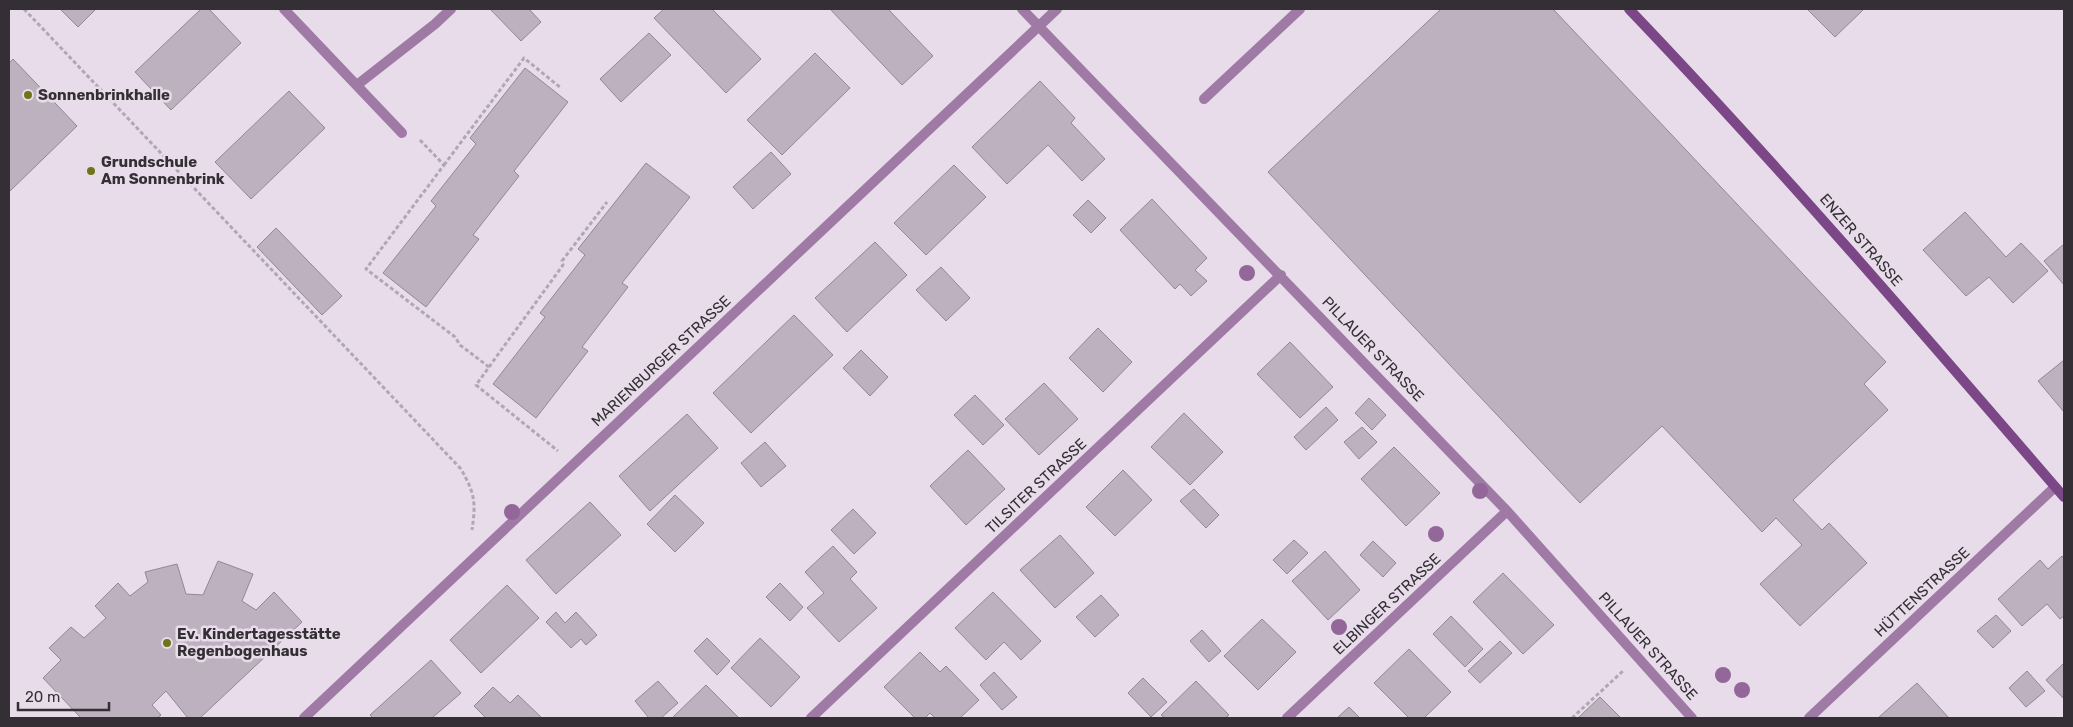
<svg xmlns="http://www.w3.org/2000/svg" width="2073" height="727" font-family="Rubik,sans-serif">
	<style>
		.building { fill: #bdb1bf; stroke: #928794 }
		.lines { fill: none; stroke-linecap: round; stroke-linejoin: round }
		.path { stroke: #b1a7b3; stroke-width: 3; stroke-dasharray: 4 2.5; stroke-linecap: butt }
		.lane { stroke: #9e7aa5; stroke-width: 10 }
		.street { stroke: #9e7aa5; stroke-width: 10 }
		.secondary { stroke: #7c4786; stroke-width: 10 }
		.tree { fill: #93679a }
		.poi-dot { fill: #717319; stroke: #e8dcea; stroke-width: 2 }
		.labels { text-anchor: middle; stroke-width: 5; stroke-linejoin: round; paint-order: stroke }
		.poi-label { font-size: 15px; font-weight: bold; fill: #342f35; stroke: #e8dcea; text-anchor: start }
		.street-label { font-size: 15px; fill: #342f35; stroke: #e8dcea }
	</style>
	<rect width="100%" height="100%" fill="#e8dcea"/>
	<path class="building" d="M60 9H96L78 27Z
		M201 9H209L241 43 171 110 135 72Z
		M490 9H529L541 22 521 41Z
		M664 9H712L761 59 726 93 654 18Z
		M830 9H888L933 56 902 85Z
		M1441 9H1553L1886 362 1864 384 1888 410 1793 500 1822 530 1829 523 1867 563 1800 626 1760 584 1802 545 1776 518 1762 532 1662 426 1580 503 1268 172Z
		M1807 9H1864L1835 37Z
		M649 33 671 55 621 102 600 79Z
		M815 53 850 88 782 155 747 120Z
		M13 59 77 126 9 192V63Z
		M525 68 568 102 514 171 519 176 473 235 479 239 426 307 383 273 436 206 431 201 476 144 470 138Z
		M1040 81 1075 118 1071 123 1105 159 1082 181 1048 145 1007 184 972 147Z
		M289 91 325 128 251 199 215 162Z
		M771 152 791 174 753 209 733 187Z
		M646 163 690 197 622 283 628 287 582 347 588 351 536 418 493 384 545 317 540 313 585 255 578 249Z
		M954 165 986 197 926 255 894 223Z
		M1152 199 1207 258 1195 270 1207 281 1191 296 1180 284 1175 289 1120 230Z
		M1088 200 1106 218 1091 233 1073 215Z
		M1965 212 2006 257 2021 243 2048 271 2013 303 1989 277 1966 296 1923 250Z
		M276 228 342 296 322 315 257 247Z
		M875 242 907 275 847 332 815 298Z
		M2064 244V285L2044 261Z
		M941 267 970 298 946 321 916 290Z
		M794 315 833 355 751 433 713 393Z
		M1098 328 1132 362 1103 392 1069 358Z
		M1290 342 1333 387 1300 418 1257 374Z
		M861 350 888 377 870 396 843 368Z
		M2064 360V412L2038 381Z
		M1044 383 1078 419 1039 455 1005 419Z
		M975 395 1004 425 983 445 954 415Z
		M1369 398 1386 415 1372 430 1355 413Z
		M1326 407 1338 420 1306 450 1294 437Z
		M1184 413 1223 452 1190 485 1151 447Z
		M687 414 718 448 650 511 619 476Z
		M1362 427 1377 442 1359 459 1344 442Z
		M765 442 786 466 761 487 741 463Z
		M1394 447 1440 493 1406 526 1361 479Z
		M968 450 1005 489 966 525 930 486Z
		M1123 470 1152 500 1115 536 1086 507Z
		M1194 489 1219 515 1206 528 1180 501Z
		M675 495 704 523 675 552 647 524Z
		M590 502 621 535 556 594 526 560Z
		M853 509 876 533 854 554 831 530Z
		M1060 535 1094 573 1055 608 1020 570Z
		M1294 540 1308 553 1287 574 1273 560Z
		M1373 541 1396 563 1383 577 1360 555Z
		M833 546 857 572 850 579 877 608 839 642 807 608 824 593 805 572Z
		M1325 551 1360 590 1328 620 1292 581Z
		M2062 556 2064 559V616L2060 619 2047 604 2022 626 1998 599 2040 560 2048 569Z
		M218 561 253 574 242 601 256 610 274 592 302 622 200 718H188L166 691 152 705 161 715 157 718H81L43 678 61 660 49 648 71 627 84 638 106 618 95 606 118 583 130 596 148 582 145 572 177 564 186 594 203 595Z
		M1503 573 1554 625 1523 654 1473 602Z
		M780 583 803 607 790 621 766 597Z
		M507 585 539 618 481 673 450 640Z
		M993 592 1041 641 1021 660 1004 642 986 660 955 628Z
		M1101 595 1119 615 1095 637 1076 617Z
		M556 612 565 623 576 612 597 635 586 645 581 639 571 648 546 622Z
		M1996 615 2011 631 1993 648 1977 631Z
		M1451 616 1483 649 1465 667 1433 634Z
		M1262 619 1296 652 1258 690 1224 656Z
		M1202 630 1221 651 1209 662 1190 641Z
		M707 638 730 661 717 675 694 651Z
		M760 638 800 677 771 707 731 668Z
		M1500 641 1512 653 1480 683 1468 671Z
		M1409 649 1451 692 1424 718H1409L1374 683Z
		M920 652 940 672 946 666 979 700 960 718H935L930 713 925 718H915L884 687Z
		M431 660 461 693 432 718H373L370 715Z
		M2064 663V699L2046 680Z
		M2027 671 2045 691 2026 707 2009 688Z
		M994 672 1017 697 1002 710 980 685Z
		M1143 678 1167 702 1151 717 1128 693Z
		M658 681 678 703 661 718H649L635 701Z
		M1196 681 1229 715 1225 718H1165L1161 715Z
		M1917 683 1949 718H1878Z
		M706 685 739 718H672Z
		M493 687 510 703 518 695 542 718H486L474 706Z
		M1600 697 1621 718H1578Z
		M1349 707 1360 718H1337Z"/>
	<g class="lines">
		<path class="path" d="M24 9 461 469C475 494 476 502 472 530
			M420 140 444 165 366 269 455 337 460 345 489 367 476 385 558 451
			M444 165 524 58 561 88
			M489 367 563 265 562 261 607 202
			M1572 718 1623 671"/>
		<path class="lane" d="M1039 26 1057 9
			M357 85 435 24 451 9
			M1204 99 1300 9"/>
		<path class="street" d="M284 9 402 133
			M1022 9 1507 511 1692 718
			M304 718 1039 26
			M811 718 1281 275
			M1287 718 1507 511
			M1809 718 2055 487"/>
		<path class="secondary" d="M1629 9C1780 167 1922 332 2064 497"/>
	</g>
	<g class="tree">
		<circle cx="1247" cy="273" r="8"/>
		<circle cx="1480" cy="491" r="8"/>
		<circle cx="512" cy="512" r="8"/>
		<circle cx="1436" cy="534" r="8"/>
		<circle cx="1339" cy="627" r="8"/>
		<circle cx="1723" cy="675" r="8"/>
		<circle cx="1742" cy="690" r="8"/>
	</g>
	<g class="poi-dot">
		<circle cx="28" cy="95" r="5"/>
		<circle cx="91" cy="171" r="5"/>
		<circle cx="167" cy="643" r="5"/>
	</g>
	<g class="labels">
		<g class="poi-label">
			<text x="38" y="100">Sonnenbrinkhalle</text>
			<text x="101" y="167">Grundschule<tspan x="101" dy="17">Am Sonnenbrink</tspan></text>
			<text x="177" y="639">Ev. Kindertagesstätte<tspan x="177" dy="17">Regenbogenhaus</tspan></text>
		</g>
		<g class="street-label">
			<text transform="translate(1861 240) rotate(49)" y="5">ENZER STRASSE</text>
			<text transform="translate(1373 349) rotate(46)" y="5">PILLAUER STRASSE</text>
			<text transform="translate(661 361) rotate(-43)" y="5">MARIENBURGER STRASSE</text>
			<text transform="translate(1036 486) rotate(-43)" y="5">TILSITER STRASSE</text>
			<text transform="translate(1922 592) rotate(-43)" y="5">HÜTTENSTRASSE</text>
			<text transform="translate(1387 604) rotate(-43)" y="5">ELBINGER STRASSE</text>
			<text transform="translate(1648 646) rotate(48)" y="5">PILLAUER STRASSE</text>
		</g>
	</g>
	<rect width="2073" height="727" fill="none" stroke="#342f35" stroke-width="20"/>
	<path d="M18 702v8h91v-8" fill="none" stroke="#342f35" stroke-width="2.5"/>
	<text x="25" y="702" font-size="15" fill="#342f35" stroke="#e8dcea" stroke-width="4" paint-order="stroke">20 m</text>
</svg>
